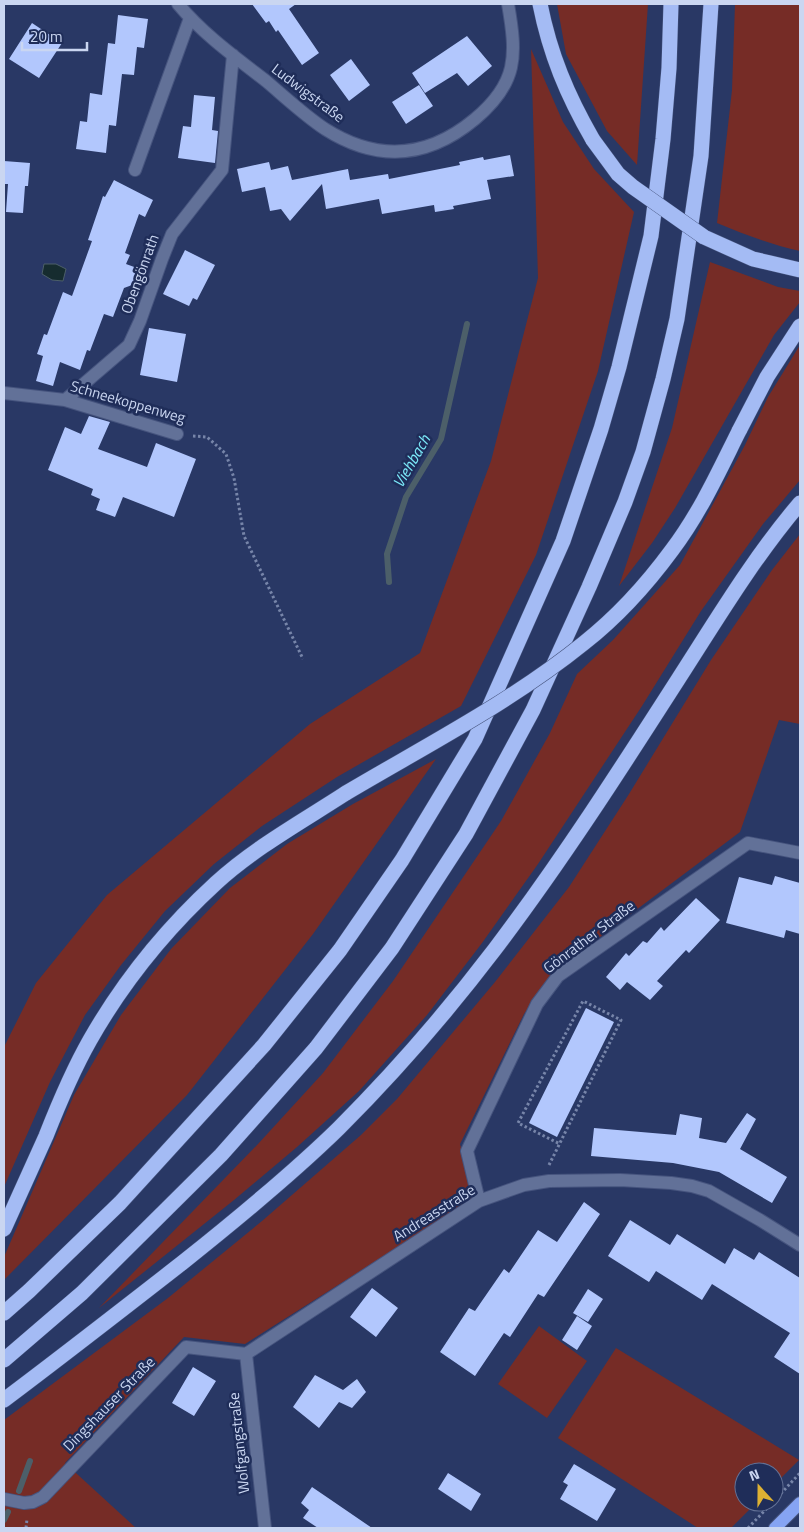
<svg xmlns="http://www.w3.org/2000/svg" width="804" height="1532" font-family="'Titillium Web',sans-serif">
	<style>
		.green { fill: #762c26 }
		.water { fill: #162c2f; stroke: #4c5f69 }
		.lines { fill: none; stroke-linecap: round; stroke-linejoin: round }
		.stream { stroke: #4c5f69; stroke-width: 6 }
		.building { fill: #b2c7fd }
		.minor-casing { stroke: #46547e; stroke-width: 14 }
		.major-casing { stroke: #46547e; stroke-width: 14 }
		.highway-casing { stroke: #46547e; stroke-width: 16 }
		.path { stroke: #7785a9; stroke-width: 3; stroke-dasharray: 2.5 2.5; stroke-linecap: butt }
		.minor { stroke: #627198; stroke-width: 12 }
		.major { stroke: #86a4f3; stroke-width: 12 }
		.highway { stroke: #a4bbf4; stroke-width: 15 }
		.highway-bridge-casing { stroke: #46547e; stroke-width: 16; stroke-linecap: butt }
		.highway-bridge { stroke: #a4bbf4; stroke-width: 15 }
		.labels { text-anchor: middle; stroke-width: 5; stroke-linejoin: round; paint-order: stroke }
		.street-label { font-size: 15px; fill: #cad6f1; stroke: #1f2d59 }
		.water-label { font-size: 16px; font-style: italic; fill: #7ceafa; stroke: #1f2d59 }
	</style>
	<rect width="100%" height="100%" fill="#293865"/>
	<path class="green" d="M557 4H648L637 165 607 131 566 54Z
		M735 4H800V251C771 245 744 234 717 223L732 90Z
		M531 49 563 122 594 169 634 212 598 371 536 555 461 706 337 777 262 826 214 864 165 911 121 965 85 1015 50 1082 4 1187V1047L36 983 107 895 310 724 420 653 491 461 538 278Z
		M710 262 778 287 800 291V302L774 335 675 508 652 543 619 586 672 428Z
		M800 345V480L763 524 701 611 642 706 538 864 482 943 427 1015 359 1091 297 1147 234 1200 99 1308 258 1144 323 1073 393 981 501 821 550 733 577 674 613 640 680 565 745 445 768 397Z
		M800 534V724L779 720 740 832 552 973 524 1014 460 1144 474 1199 245 1344 184 1337 65 1463 136 1528H4V1420L168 1298 262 1221 361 1135 397 1099 495 982 569 887 629 794 711 660 772 570Z
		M436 759 313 934 187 1095 4 1280V1257L74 1095 121 1015 171 949 230 888 287 844 353 804Z
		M539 1326 587 1361 547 1418 498 1384Z
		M616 1348 799 1460 774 1485V1472H744V1502H757L731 1528H698L558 1438Z"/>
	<path class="water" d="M44 264H56L66 269 63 281 52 280 42 274Z"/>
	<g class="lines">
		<path class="stream" d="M389 582 387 554 406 497 441 439 467 324
			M19 1491 30 1461
			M4 1520 8 1512"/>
	</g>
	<path class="building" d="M252 4H296L289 9 319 53 302 65 278 30 276 32 269 21 266 23Z
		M118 15 148 19 144 48 137 47 134 75 122 74 116 126 109 125 106 153 76 149 80 121 87 122 90 93 102 95 108 43 115 44Z
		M32 23 62 43 39 78 9 59Z
		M467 36 492 66 468 86 457 73 425 93 412 73Z
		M351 59 370 85 349 101 330 75Z
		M419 85 433 106 406 124 392 102Z
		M194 95 215 97 212 130 218 131 215 163 178 158 183 126 191 127Z
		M510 155 514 176 487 180 491 199 453 206 454 209 435 212 434 205 382 214 379 199 326 209 322 184 290 221 281 209 270 211 265 187 242 192 237 169 269 162 271 170 288 166 292 180 348 169 350 180 388 174 389 179 460 165 459 162 483 157 484 160Z
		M4 161 30 163 28 186H25L23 213 6 212 8 184H4Z
		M114 180 153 200 145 217 139 214 125 253 130 255 126 264 137 268 143 281 124 288 113 317 104 314 90 351 87 350 80 370 60 362 53 386 36 381 43 356 37 354 44 334 47 335 63 292 72 296 92 241 88 240 103 196 105 197Z
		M185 250 215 265 197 300 193 298 189 306 163 294Z
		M149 328 186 334 177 382 140 375Z
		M89 416 110 422 98 449 147 467 156 443 196 459 174 517 123 497 115 517 96 510 100 499 91 495 93 489 48 470 65 427 81 434Z
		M775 876 800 883V934L786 930 784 938 726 923 739 877 772 885Z
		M696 898 720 920 689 953 686 950 657 981 663 986 650 1000 627 982 620 990 606 977 626 953 629 956 643 941 647 943 661 927 664 931Z
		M586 1008 614 1022 557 1137 529 1123Z
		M747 1113 756 1119 740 1149 787 1177 772 1203 719 1172 673 1163 591 1156 594 1128 676 1135 680 1114 702 1118 699 1138 726 1143Z
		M584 1202 600 1214 544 1297 538 1294 510 1337 504 1333 475 1376 440 1352 469 1308 475 1311 504 1269 509 1273 538 1230 557 1242Z
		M630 1220 670 1245 677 1234 725 1264 734 1248 754 1260 759 1252 800 1278V1374L774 1357 790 1333 712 1284 702 1300 656 1271 649 1282 608 1256Z
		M372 1288 398 1308 376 1337 350 1317Z
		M588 1289 603 1299 588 1322 573 1313Z
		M577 1316 592 1326 577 1350 562 1340Z
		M193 1367 216 1381 194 1416 172 1403Z
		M315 1375 343 1390 357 1379 366 1392 352 1408 339 1402 319 1428 293 1407Z
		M574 1464 616 1489 597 1521 560 1499 568 1485 563 1482Z
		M448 1473 481 1494 471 1511 438 1489Z
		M312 1487 334 1502 372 1528H318L303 1518 309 1510 301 1503Z"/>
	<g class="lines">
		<defs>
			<path id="minor" d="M178 4C203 34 235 57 266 81 285 97 304 115 325 129 377 162 427 159 475 119 518 83 517 56 508 4
				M135 170 190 18
				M4 393 65 400 177 434
				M65 400 129 345 140 321 162 259 172 234 222 170 233 55
				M479 1201 467 1151 537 1004 558 976 748 843 800 853
				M246 1354 479 1201 524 1185 549 1181 620 1180 671 1183 692 1186 709 1191 760 1220 800 1245
				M246 1354 265 1528
				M4 1499 24 1503 33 1502 43 1497 186 1347 246 1354"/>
			<path id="major" d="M775 1528 800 1503"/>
			<path id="highway" d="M540 4C550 54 567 95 593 140
				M739 431 767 377 800 326
				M4 1229C18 1198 32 1167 46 1136 59 1103 73 1070 90 1040 123 982 167 928 216 883 254 848 303 821 346 793
				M4 1313 29 1291 120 1203 264 1045 340 950 402 860 475 739 563 541 601 429 619 367 651 236 663 139 669 68 671 4
				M4 1360 82 1293 221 1155 316 1048 392 948 466 834 533 710 589 587 625 502 643 452 663 379 677 319 701 156 711 4
				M4 1400C64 1355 123 1309 182 1263 236 1220 290 1176 339 1128 395 1072 447 1012 495 949 561 862 620 770 679 678 717 619 754 557 800 503"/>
		</defs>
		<use href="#minor" class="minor-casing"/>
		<use href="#major" class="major-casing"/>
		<use href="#highway" class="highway-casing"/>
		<path class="path" d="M193 436 207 437 226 454 234 478 244 536 303 659
			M549 1165 621 1020 583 1001 518 1123 560 1144
			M774 1501 800 1473
			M26 1528 27 1519
			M748 1528 773 1502"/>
		<use href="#minor" class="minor"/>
		<use href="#major" class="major"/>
		<use href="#highway" class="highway"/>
		<defs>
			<path id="highway-bridge" d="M593 140 618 174 633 187 704 237 753 259 800 270
				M346 793C427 745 511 702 584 643 617 617 647 584 672 550 700 513 719 471 739 431"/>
		</defs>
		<use href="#highway-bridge" class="highway-bridge-casing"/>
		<use href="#highway-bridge" class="highway-bridge"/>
	</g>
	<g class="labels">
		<g class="street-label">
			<text transform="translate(308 93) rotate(37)" y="5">Ludwigstraße</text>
			<text transform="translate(140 274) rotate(-70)" y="5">Obengönrath</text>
			<text transform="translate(128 402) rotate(16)" y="5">Schneekoppenweg</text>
			<text transform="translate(589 937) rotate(-37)" y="5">Gönrather Straße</text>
			<text transform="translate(434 1213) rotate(-32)" y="5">Andreasstraße</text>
			<text transform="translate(109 1404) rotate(-46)" y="5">Dingshauser Straße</text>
			<text transform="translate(239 1443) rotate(-96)" y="5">Wolfgangstraße</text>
		</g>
		<g class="water-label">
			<text transform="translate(411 461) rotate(-60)" y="6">Viehbach</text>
		</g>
	</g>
	<rect width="804" height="1532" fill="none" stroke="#cad6f1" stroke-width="10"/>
	<g transform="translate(759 1487) rotate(339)"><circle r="24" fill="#1f2d59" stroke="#637196"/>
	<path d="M0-4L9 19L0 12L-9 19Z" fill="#deb133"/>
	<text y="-8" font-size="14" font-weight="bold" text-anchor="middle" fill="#cad6f1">N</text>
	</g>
	<path d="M22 42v8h65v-8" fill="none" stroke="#cad6f1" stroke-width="2.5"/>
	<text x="30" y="42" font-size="15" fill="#cad6f1" stroke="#1f2d59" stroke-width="4" paint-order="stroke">20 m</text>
</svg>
